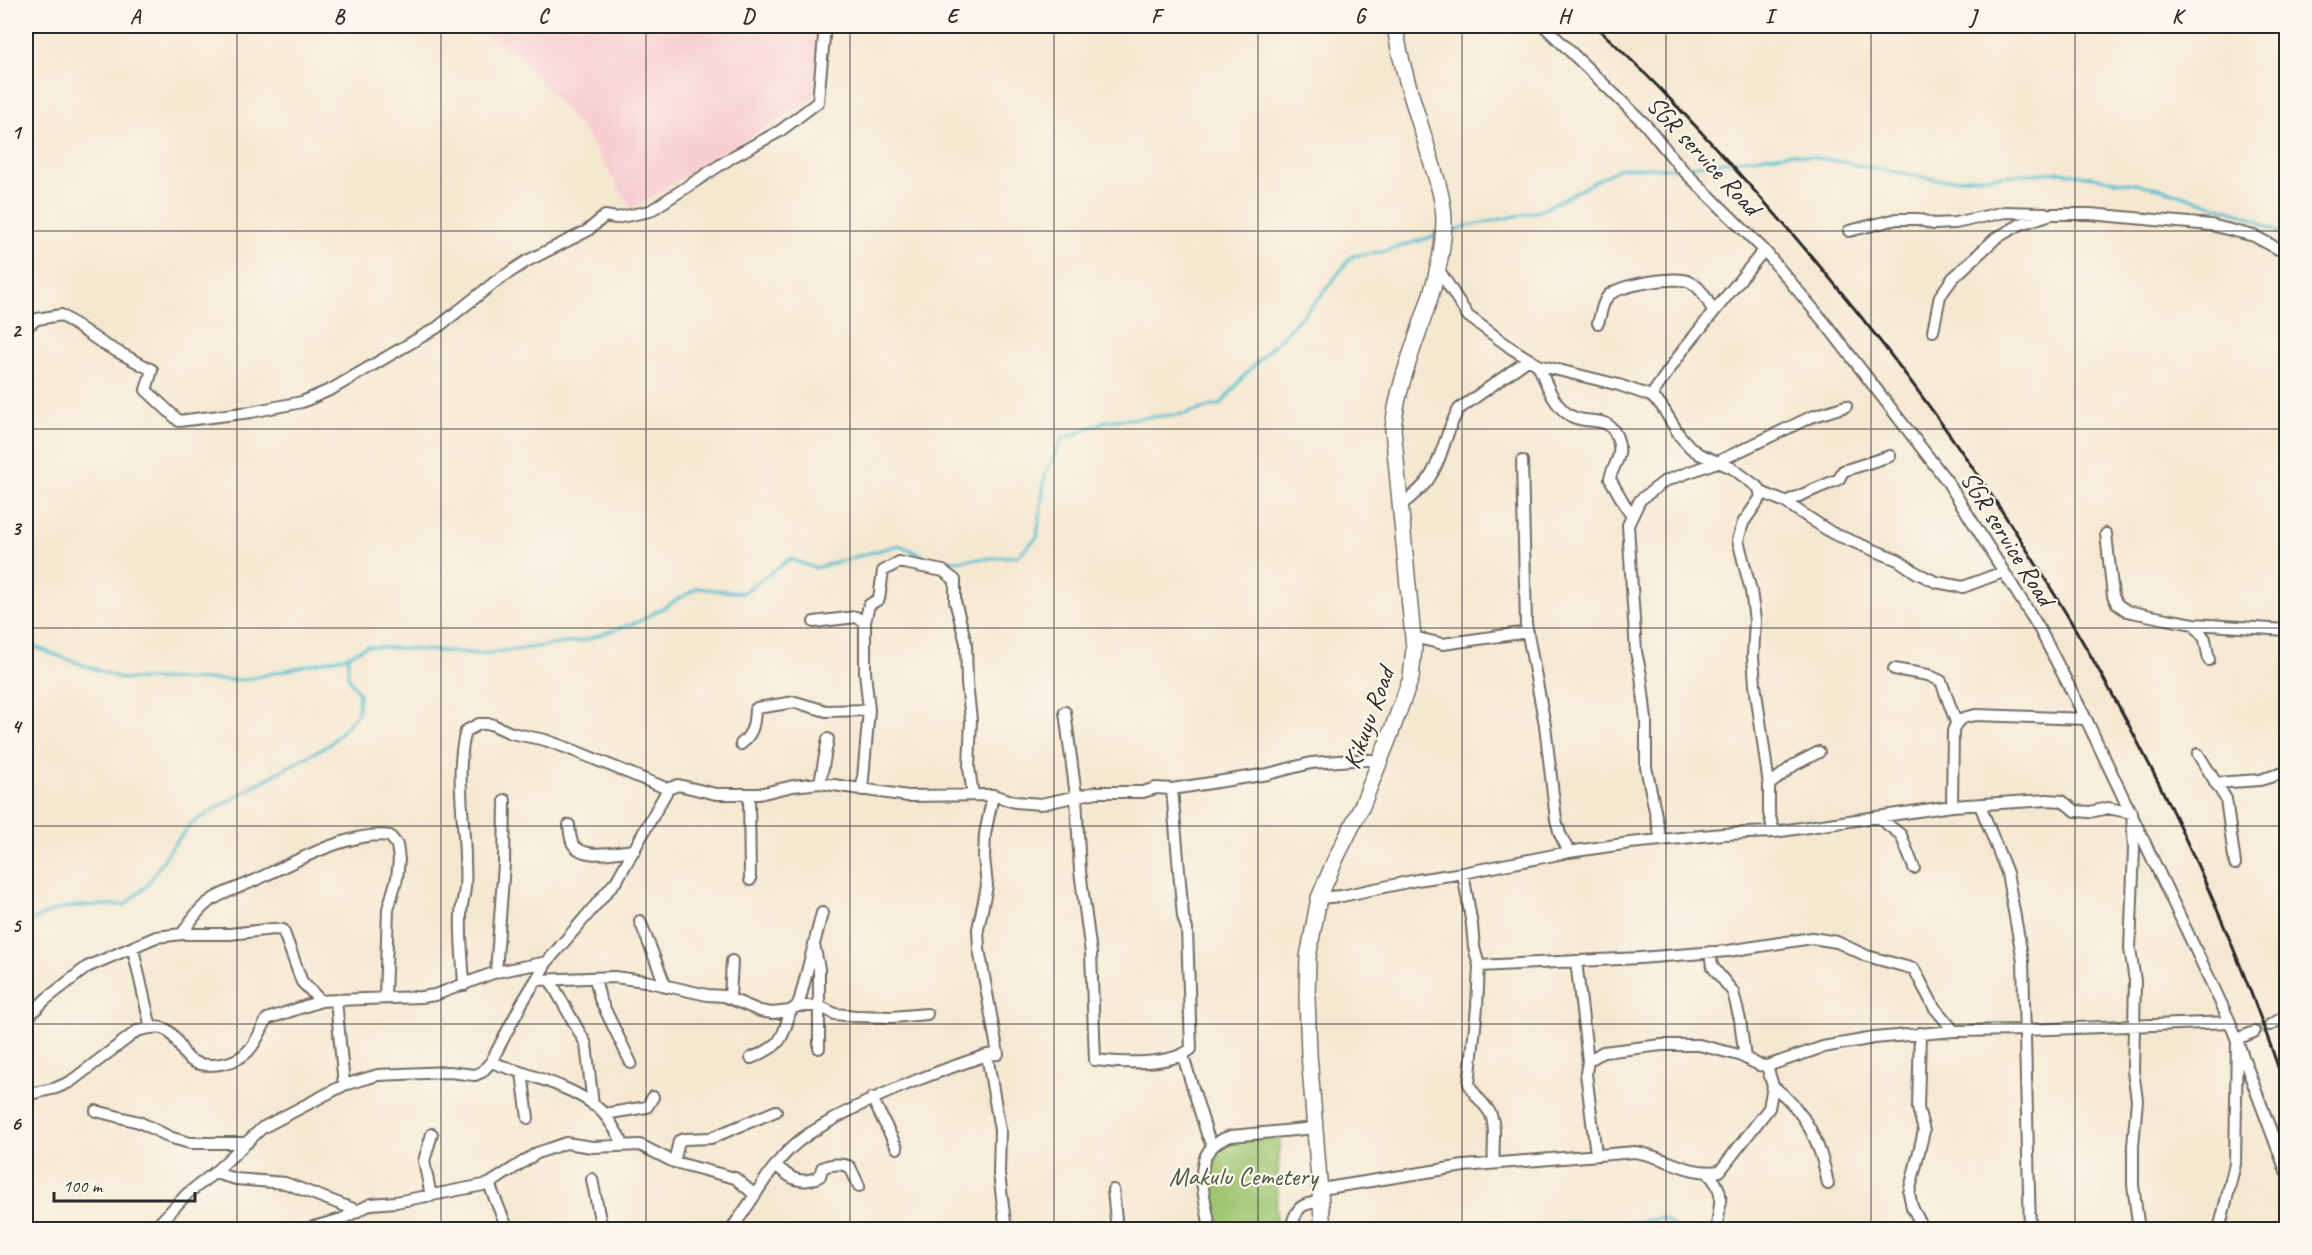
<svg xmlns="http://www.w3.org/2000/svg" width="2312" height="1255" font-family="Caveat,sans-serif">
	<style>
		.built { fill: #f7cfd2 }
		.green { fill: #9ec570; stroke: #64784e; stroke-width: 1.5 }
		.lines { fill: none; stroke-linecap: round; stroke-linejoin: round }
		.stream { stroke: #53becf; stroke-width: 3 }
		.minor-tunnel { stroke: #cdc2b0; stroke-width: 10; stroke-dasharray: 10 5; stroke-linecap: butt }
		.minor-casing { stroke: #726d65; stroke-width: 14 }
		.secondary-casing { stroke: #726d65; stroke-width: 18 }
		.minor { stroke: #fff; stroke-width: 10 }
		.secondary { stroke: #fff; stroke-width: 15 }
		.rail { stroke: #2b2b2b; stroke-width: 3 }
		.grid { fill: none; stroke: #2b2b2b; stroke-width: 1.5; stroke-opacity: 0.55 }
		.labels { text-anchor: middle; stroke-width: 4.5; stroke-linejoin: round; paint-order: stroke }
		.street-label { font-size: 26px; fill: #2b2b2b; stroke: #fbf7ec }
		.park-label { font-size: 26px; fill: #4e5940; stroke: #fbf7ec }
		.neatline { fill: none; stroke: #2b2b2b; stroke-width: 2 }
		.grid-label { font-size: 20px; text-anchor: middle; font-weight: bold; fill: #2b2b2b }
	</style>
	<rect width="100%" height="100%" fill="#fbf7ec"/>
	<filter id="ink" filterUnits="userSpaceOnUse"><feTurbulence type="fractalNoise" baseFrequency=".0167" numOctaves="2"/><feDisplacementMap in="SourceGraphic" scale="12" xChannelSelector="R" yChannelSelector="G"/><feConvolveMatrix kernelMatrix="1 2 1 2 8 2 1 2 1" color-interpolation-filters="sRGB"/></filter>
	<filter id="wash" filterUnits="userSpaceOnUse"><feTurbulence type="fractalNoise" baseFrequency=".008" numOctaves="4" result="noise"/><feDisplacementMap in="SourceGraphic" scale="24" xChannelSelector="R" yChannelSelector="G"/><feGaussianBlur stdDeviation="1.35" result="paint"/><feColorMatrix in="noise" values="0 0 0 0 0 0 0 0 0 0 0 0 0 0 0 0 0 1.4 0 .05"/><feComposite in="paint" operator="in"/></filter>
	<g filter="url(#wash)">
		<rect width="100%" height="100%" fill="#f5e8d1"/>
		<path class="built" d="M471 26H819L814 98 632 209 583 130 517 55Z"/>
		<path class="green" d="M1280 1136 1275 1229H1215L1207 1189 1209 1163 1225 1142Z"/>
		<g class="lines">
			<path class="stream" d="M1683 167 1792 153 1939 180 2062 172 2159 188 2251 217 2286 237
				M1447 232 1468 226 1540 211 1620 168H1677
				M26 644 122 679 244 680 348 656
				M26 925C57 903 88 905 125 905L147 885 172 847 192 823 257 784 330 744 358 713 359 694 348 676V656L367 646 481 654 582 641 638 622 698 588 742 593 790 559 815 568 899 545 938 562 1018 556 1037 537 1045 475 1062 439 1106 421 1184 414 1221 404 1243 377 1319 298 1352 256 1382 252 1438 235
				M1526 1230 1577 1222 1612 1225 1662 1218 1680 1230
				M1817 1230 1842 1226 1851 1230"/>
		</g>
	</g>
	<g filter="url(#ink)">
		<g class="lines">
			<path class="minor-tunnel" d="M2254 1032 2270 1025"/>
			<defs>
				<path id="minor" d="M1544 26 1645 124 1681 168 1764 250 1829 328 1947 481 2039 628 2086 719 2230 1022 2286 1171
					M1849 231 1897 219H1918L1933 224 1955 223 2005 212 2045 213
					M1437 267 1468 316 1511 348 1538 365 1619 385 1651 396 1661 405 1680 436 1691 448 1699 454 1732 468 1759 488 1761 497 1743 523 1738 540 1751 591 1755 620 1753 656 1755 685 1769 785V813L1774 832
					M1598 323C1601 315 1602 302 1608 296 1618 285 1677 275 1690 282 1702 288 1707 300 1713 311
					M26 327 37 319 61 315 105 345 152 370 146 390 179 421 251 412 302 402 332 389 438 327 495 282 527 261 587 231 605 216 616 218 650 211 734 156 780 131 818 102 825 26
					M1933 331 1940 296 1953 278 1996 238 2021 224 2051 214H2090L2211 225 2254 236 2286 253
					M1538 365C1546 382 1553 406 1571 416 1586 425 1607 414 1616 435 1618 440 1620 447 1619 453 1618 463 1611 470 1610 479L1632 517
					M1651 396 1683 350 1764 250
					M1522 461 1526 624 1545 725 1556 820 1560 834 1569 852
					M1761 492 1785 502 1832 533 1898 560 1917 573 1936 582 1963 587 2003 572
					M1785 502 1839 479 1843 471 1890 456
					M1400 506C1410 498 1421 490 1428 480 1443 459 1445 431 1459 409L1529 359
					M2106 534 2113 596 2117 604 2127 611 2166 619 2194 624 2286 630
					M814 622 856 617 865 622V672L869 710 862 790
					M865 622 869 605 879 599 883 571 899 562 943 571 955 580V601L966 643 967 683 971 720 969 768 973 795
					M2194 624 2205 639 2209 660
					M1413 637 1443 644 1528 632
					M1894 669 1928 675 1941 681 1956 722
					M1065 712 1076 796 1080 871 1091 953 1095 1060C1121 1063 1170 1066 1191 1049L1187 929 1183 917 1172 789
					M741 744C753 733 754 726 755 710L757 708 795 702 826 711 869 710
					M2198 754 2226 799 2235 864
					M820 783 828 739
					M2215 783 2260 780 2286 772
					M1769 785 1794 765 1819 752
					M749 794 750 880
					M1980 805 2007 873 2023 961 2030 1230
					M1952 806 1953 731C1957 718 1964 717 1976 715L2086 719
					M1878 817 1901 835 1914 868
					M569 825C570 832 570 839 573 844 584 861 618 851 635 850
					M1661 840 1646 767V720L1641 675 1636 652 1628 525 1640 500 1665 481 1717 462 1811 417 1846 406
					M1463 873 1472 925 1474 947 1479 966 1477 1007 1469 1084C1475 1098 1486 1104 1491 1115 1497 1130 1492 1147 1494 1163
					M1319 898 1342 896 1417 880 1463 873 1569 852 1630 843 1723 834 1774 832 1952 806 2047 800 2062 801 2076 811 2090 812 2108 808 2132 813 2134 849 2130 949 2135 981 2133 1071 2137 1100 2133 1146V1185L2139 1230
					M640 921 666 987
					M182 934C189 924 195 913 205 905 217 894 236 889 251 882 287 866 351 829 390 836L397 845 399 860 397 878 388 909 385 998
					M133 949 151 1028
					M815 949 819 969V1048
					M1710 952 1712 966 1733 992 1740 1020 1745 1058
					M1576 961 1588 1061
					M1479 966 1640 958 1728 951 1812 938 1837 942 1867 956 1914 969 1934 1007 1954 1031
					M496 972 504 864 505 800
					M595 978 600 999 631 1063
					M537 980 614 977 645 981 707 995 724 996 760 1011 772 1013 790 1011 797 1006 800 999 822 913
					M550 980 586 1044 593 1105
					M464 985C463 962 460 939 461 916 461 906 464 897 465 888 466 878 465 866 465 856 464 817 455 768 466 731L479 724H491L511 733 545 740 570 749 668 789
					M730 997 732 961
					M797 1006H819L835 1014 856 1016 892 1017 927 1014
					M26 1019 46 999 87 967 156 937 182 934H230L273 929 283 930 302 982 321 1001 336 1000
					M2270 1025 2286 1016
					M1920 1033 1918 1108 1924 1131 1909 1193 1912 1207 1922 1226
					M987 1055 1000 1130 999 1174 1006 1230
					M1183 1056 1207 1134 1212 1145
					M751 1058C779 1047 783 1041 790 1011
					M491 1062C523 1074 582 1088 604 1114 612 1123 618 1135 624 1145
					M522 1073 528 1118
					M344 1085 336 1000 421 997 435 995 496 972 547 962
					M1773 1086C1806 1112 1821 1143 1828 1184
					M26 1095 56 1088 70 1082 137 1031C146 1029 156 1025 165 1029 176 1034 180 1050 188 1058 201 1070 232 1065 245 1054 255 1046 261 1030 267 1019L321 1001
					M872 1098 897 1148
					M96 1111 139 1122 172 1138 190 1143H247
					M604 1114 647 1107 653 1097
					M1596 1154 1586 1073 1588 1061 1603 1052 1662 1045H1699L1739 1055 1759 1065 1767 1066 1823 1047 1874 1038 1954 1031 2024 1030 2230 1022
					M674 1162 679 1141 684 1139 711 1138 776 1111
					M776 1165C789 1178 801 1186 820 1176L822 1168C830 1164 842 1163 850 1167L859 1186
					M214 1173 236 1179 285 1183 356 1210
					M1708 1173C1728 1195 1718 1203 1717 1230
					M592 1179 602 1230
					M489 1184 508 1230
					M1321 1189 1464 1166 1635 1152C1665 1156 1688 1176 1720 1171L1769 1108 1773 1086 1767 1066
					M1113 1190 1117 1230
					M431 1196 424 1161 432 1134
					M153 1230 187 1194 214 1173 262 1128 344 1085 378 1075 449 1072 475 1075 482 1072 491 1062 522 1003 547 962 617 880 668 789 678 785 716 794H759L793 786 820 783 908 796 993 795 1015 802 1041 804 1097 792H1143L1156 788 1172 789 1268 774 1311 763 1353 760H1380
					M302 1230 342 1219 371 1204 396 1202 489 1184 537 1153 566 1143 592 1147 640 1145 674 1162 735 1178 755 1195
					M730 1230C752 1204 766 1172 790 1149 804 1135 822 1126 839 1116 887 1090 936 1072 987 1055L998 1054 979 949 978 929 987 886 984 857 985 834 993 795
					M1210 1230C1206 1195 1186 1150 1231 1136L1315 1128
					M1290 1230C1297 1209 1298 1203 1321 1202
					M2219 1230 2235 1164 2237 1039 2254 1032"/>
				<path id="secondary" d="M1323 1230 1309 1054 1307 997 1308 957 1319 898 1336 858 1362 806 1390 735 1411 678 1414 648 1393 429C1400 357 1443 294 1444 221 1444 199 1435 174 1429 154 1417 112 1401 69 1395 26"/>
			</defs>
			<use href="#minor" class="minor-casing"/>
			<use href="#secondary" class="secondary-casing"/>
			<use href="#minor" class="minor"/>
			<use href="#secondary" class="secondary"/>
			<path class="rail" d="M1595 26C1654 79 1707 138 1760 197 1992 457 2175 760 2286 1090"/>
		</g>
	</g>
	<path class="grid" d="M237 26V1230M441 26V1230M646 26V1230M850 26V1230M1054 26V1230M1258 26V1230M1462 26V1230M1666 26V1230M1871 26V1230M2075 26V1230M26 231H2286M26 429H2286M26 628H2286M26 826H2286M26 1024H2286"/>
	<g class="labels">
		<g class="street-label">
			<text transform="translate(1704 155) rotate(47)" y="9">SGR service Road</text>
			<text transform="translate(2008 538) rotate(58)" y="9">SGR service Road</text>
			<text transform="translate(1368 718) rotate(-70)" y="9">Kikuyu Road</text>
		</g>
		<g class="park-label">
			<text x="1243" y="1185">Makulu Cemetery</text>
		</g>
	</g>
	<rect width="2312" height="1255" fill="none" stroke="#fbf7ec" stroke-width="66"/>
	<path d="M54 1192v9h141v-9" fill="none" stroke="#2b2b2b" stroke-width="3"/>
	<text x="63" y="1192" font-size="18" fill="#2b2b2b" stroke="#fbf7ec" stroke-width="4.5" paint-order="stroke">100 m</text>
	<rect x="33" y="33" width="2246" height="1189" class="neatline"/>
	<g class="grid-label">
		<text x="135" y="23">A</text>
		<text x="339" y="23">B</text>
		<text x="543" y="23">C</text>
		<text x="748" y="23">D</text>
		<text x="952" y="23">E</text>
		<text x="1156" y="23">F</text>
		<text x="1360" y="23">G</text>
		<text x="1564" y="23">H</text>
		<text x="1769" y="23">I</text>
		<text x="1973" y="23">J</text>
		<text x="2177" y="23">K</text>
		<text x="16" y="139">1</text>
		<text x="16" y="337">2</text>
		<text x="16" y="535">3</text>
		<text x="16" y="733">4</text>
		<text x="16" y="932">5</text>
		<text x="16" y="1130">6</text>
	</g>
</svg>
